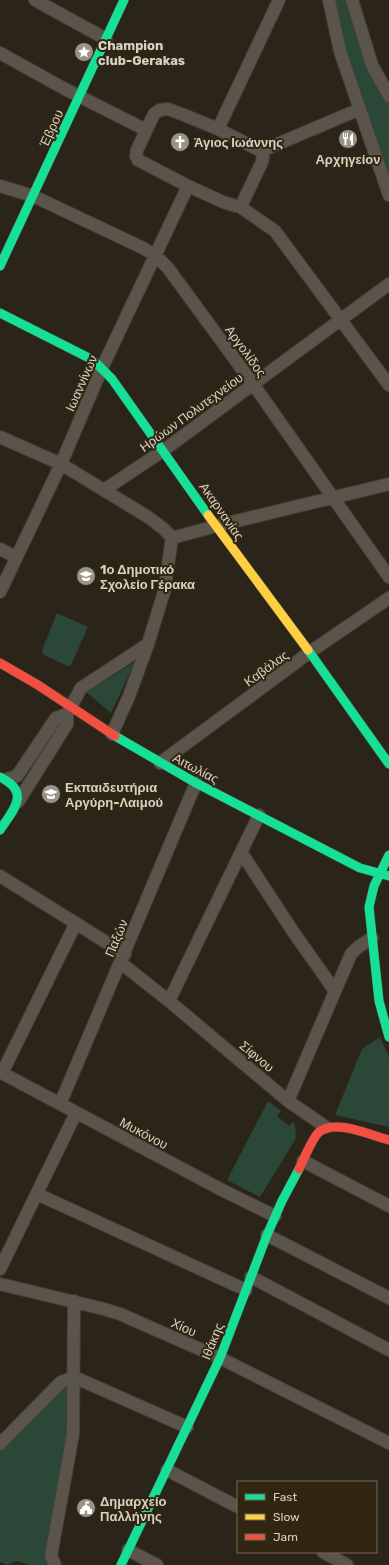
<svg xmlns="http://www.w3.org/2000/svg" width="389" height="1565" font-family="Rubik,sans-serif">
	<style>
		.green { fill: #2a4738 }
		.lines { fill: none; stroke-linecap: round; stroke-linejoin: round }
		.street-casing { stroke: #454038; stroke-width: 14 }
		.fast-casing { stroke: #454038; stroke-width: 10 }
		.slow-casing { stroke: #454038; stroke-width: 10 }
		.jam-casing { stroke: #454038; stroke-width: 10 }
		.street { stroke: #5a544b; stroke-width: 12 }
		.fast { stroke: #16e098; stroke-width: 9 }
		.slow { stroke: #ffcf43; stroke-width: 9 }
		.jam { stroke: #f24e42; stroke-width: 9 }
		.labels { text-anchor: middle; stroke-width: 4; stroke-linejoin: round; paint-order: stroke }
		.poi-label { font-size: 13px; font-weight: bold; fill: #d7d0c4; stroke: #312612; text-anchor: start }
		.street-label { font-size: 13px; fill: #d7d0c4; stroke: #312612 }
	</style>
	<rect width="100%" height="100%" fill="#2a2419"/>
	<path class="green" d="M333 0H350L389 100V179L342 42Z
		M57 613 88 627 70 667 44 655 42 650Z
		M135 662 111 713 86 692Z
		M380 1037 389 1057V1127L335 1115 362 1049Z
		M268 1101 281 1111 277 1116 289 1126 294 1122 296 1133 295 1140 260 1197 227 1180Z
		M64 1387 68 1389 69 1433 50 1565H29L17 1561 8 1565 0 1562V1448Z"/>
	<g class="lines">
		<defs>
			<path id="street" d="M35 0 106 39
				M329 0 340 51 389 195
				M352 0 372 65 389 96
				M0 53 65 89 146 130
				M168 109 184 115 218 129 261 151 263 157 262 162 242 204 236 206 223 202 188 186 138 160 136 156 137 150 154 114 160 110Z
				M218 129 279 0
				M261 151 360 109
				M0 186 33 196 143 248 156 256 168 268 253 384 389 577
				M239 206 275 231 389 385
				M0 437 61 464 148 517 164 529 172 538
				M104 490 164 450 389 284
				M172 538 216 526 389 484
				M0 549 16 557
				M0 592 61 464 102 368 188 186
				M112 734 129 696 148 644
				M160 763 310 652 389 598
				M7 779 17 776 56 718 67 714
				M18 802 67 724V714L81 688 148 644 164 592 172 538
				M241 852 294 933 335 991
				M0 876 125 954
				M121 963 169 1001 288 1101 326 1127
				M169 1001 259 815
				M0 1072 224 1191 275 1216
				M2 1073 76 923
				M288 1101 351 954 358 947 372 938
				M60 1104 196 783
				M303 1161 389 1206
				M37 1194 246 1290
				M267 1235 389 1298
				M0 1269 76 1113
				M251 1277 389 1350
				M0 1284 104 1309 120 1314 220 1358 389 1443
				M0 1444 61 1382 74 1377 187 1427
				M167 1470 238 1507
				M128 1550 157 1565
				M323 1552 347 1565
				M55 1565 51 1556 73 1434 74 1301"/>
			<path id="fast" d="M0 266 124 0
				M0 313 93 360 112 379 208 515
				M308 650 389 764
				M115 736 196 783 360 868 389 876
				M0 777C31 792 14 809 0 830
				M389 855 374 886 369 907 379 1001 389 1037
				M121 1565 220 1358 267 1235 282 1201 299 1169"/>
			<path id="slow" d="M208 515 308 650"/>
			<path id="jam" d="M0 663 38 685 115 736
				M299 1169C304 1159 311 1141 318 1133 333 1118 370 1135 389 1140"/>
		</defs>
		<use href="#street" class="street-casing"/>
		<use href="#fast" class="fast-casing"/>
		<use href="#slow" class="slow-casing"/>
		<use href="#jam" class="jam-casing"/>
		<use href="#street" class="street"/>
		<use href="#fast" class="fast"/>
		<use href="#slow" class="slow"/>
		<use href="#jam" class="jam"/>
	</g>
	<defs>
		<symbol id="sight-disc" viewBox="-11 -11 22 22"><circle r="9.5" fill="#9a9488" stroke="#312612"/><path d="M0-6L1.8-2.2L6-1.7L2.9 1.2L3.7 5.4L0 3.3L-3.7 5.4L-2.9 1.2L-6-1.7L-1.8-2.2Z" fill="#fff"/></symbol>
		<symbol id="restaurant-disc" viewBox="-11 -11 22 22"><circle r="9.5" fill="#9a9488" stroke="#312612"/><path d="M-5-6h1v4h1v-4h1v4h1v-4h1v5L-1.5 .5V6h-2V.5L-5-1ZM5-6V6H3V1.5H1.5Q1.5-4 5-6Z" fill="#fff"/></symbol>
		<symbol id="church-disc" viewBox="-11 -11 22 22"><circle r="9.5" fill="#9a9488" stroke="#312612"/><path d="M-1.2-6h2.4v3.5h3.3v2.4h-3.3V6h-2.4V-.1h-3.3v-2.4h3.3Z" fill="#fff"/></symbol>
		<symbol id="school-disc" viewBox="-11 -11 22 22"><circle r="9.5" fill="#9a9488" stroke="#312612"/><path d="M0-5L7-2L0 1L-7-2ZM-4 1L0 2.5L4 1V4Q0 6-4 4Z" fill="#fff"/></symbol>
		<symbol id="civic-disc" viewBox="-11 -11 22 22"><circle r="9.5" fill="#9a9488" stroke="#312612"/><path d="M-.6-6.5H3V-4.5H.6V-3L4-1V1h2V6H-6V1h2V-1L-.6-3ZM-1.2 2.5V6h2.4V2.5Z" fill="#fff"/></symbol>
	</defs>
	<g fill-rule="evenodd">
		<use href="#sight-disc" x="73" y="41" width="22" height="22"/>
		<use href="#restaurant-disc" x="337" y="128" width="22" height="22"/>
		<use href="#church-disc" x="169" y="131" width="22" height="22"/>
		<use href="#school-disc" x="75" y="565" width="22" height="22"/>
		<use href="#school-disc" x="40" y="783" width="22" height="22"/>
		<use href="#civic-disc" x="75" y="1497" width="22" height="22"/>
	</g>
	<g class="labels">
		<g class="poi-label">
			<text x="98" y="50">Champion<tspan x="98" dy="15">club-Gerakas</tspan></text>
			<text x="194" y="147">Άγιος Ιωάννης</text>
			<text x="348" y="164" text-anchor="middle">Αρχηγείον</text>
			<text x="100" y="574">1ο Δημοτικό<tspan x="100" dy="15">Σχολείο Γέρακα</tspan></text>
			<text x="65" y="792">Εκπαιδευτήρια<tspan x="65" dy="15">Αργύρη-Λαιμού</tspan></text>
			<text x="100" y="1506">Δημαρχείο<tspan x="100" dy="15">Παλλήνης</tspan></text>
		</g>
		<g class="street-label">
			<text transform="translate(51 128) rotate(-65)" y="5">Έβρου</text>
			<text transform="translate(246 351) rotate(54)" y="5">Αργολίδος</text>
			<text transform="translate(81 383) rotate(-66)" y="5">Ιωαννίνων</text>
			<text transform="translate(191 412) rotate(-36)" y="5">Ηρώων Πολυτεχνείου</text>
			<text transform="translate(222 511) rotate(55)" y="5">Ακαρνανίας</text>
			<text transform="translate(266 668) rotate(-36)" y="5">Καβάλας</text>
			<text transform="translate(196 768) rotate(28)" y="5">Αιτωλίας</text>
			<text transform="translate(116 938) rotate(-67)" y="5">Παξών</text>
			<text transform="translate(257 1056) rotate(40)" y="5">Σίφνου</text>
			<text transform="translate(144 1133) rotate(28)" y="5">Μυκόνου</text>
			<text transform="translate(184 1327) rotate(24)" y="5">Χίου</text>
			<text transform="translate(212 1341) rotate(-68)" y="5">Ιθάκης</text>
		</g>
	</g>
	<rect x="237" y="1481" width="140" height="72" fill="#312612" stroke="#736a59"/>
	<rect x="245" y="1494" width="20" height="6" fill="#16e098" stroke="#736a59"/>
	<text x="273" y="1501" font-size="12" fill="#d7d0c4">Fast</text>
	<rect x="245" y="1514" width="20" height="6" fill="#ffcf43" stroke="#736a59"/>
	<text x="273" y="1521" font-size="12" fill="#d7d0c4">Slow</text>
	<rect x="245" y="1534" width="20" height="6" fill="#f24e42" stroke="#736a59"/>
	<text x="273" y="1541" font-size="12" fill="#d7d0c4">Jam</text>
</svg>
